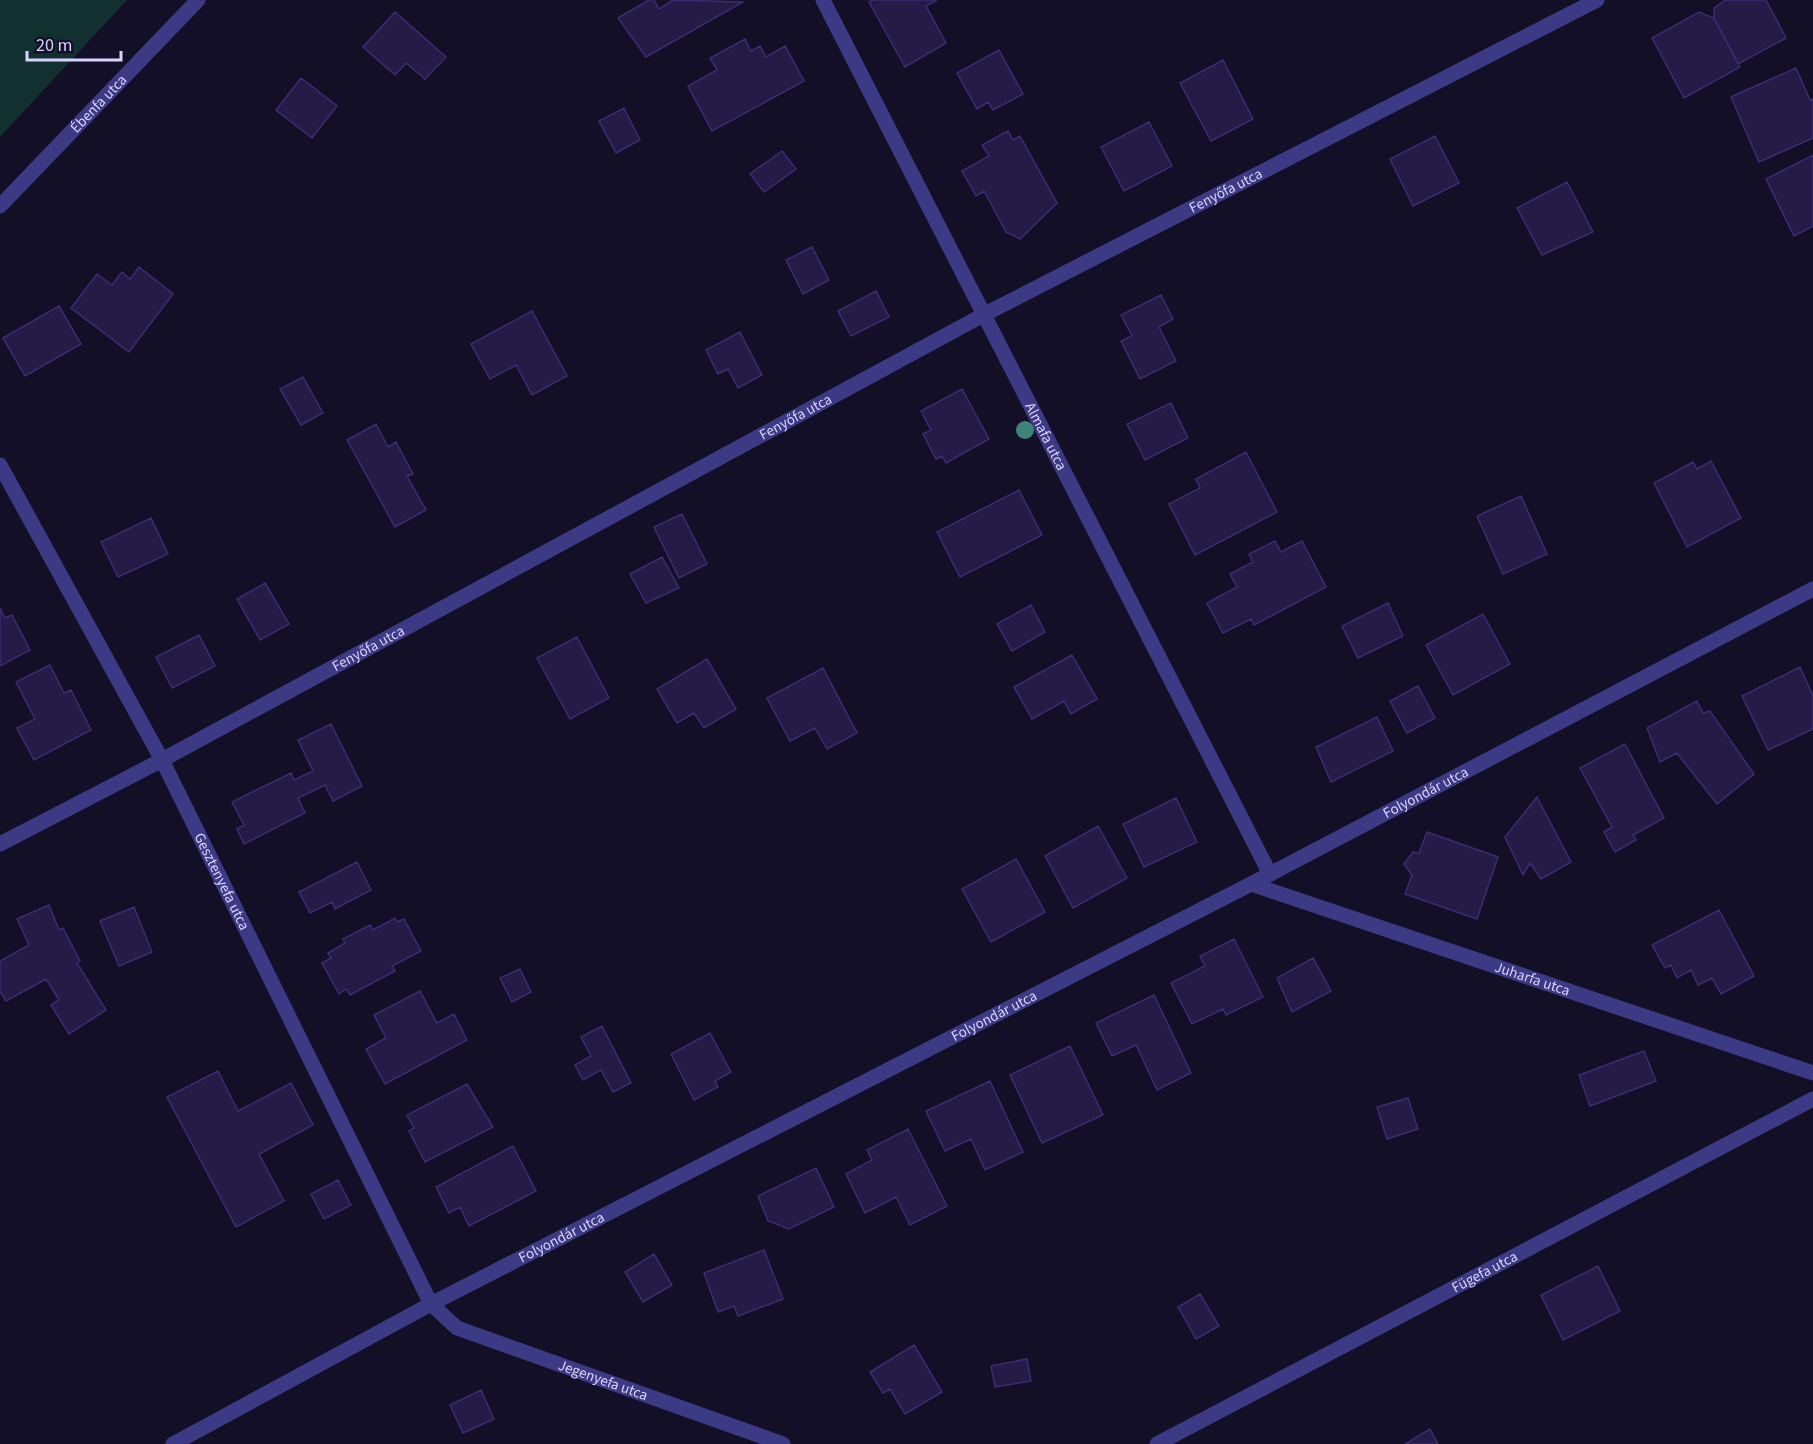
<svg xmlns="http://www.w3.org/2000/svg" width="1813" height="1444" font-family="'Source Sans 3',sans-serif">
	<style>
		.green { fill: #12302f }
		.building { fill: #241b47; stroke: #3b2d73; stroke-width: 1.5 }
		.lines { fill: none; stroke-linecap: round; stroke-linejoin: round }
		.minor { stroke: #3d3a85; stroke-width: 15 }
		.tree { fill: #3d827b }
		.labels { text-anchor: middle; stroke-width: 6; stroke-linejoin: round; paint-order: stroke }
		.street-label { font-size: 15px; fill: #d9d4ff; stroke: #130f26 }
	</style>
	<rect width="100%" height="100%" fill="#130f26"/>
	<path class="green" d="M0 0H127L0 137Z"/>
	<path class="building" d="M649 0H654L659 9 673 0 743 2 646 57 618 18Z
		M872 0H937L926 6 946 43 905 67 869 2Z
		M1726 0H1766L1786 38 1738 64 1714 18V8Z
		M395 12 446 57 425 79 406 63 395 75 363 47Z
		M1699 12 1714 18 1740 67 1684 98 1652 38Z
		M745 39 751 51 760 46 766 57 785 46 804 81 712 131 688 86 717 70 710 58Z
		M999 50 1023 94 993 110 988 102 977 109 957 73Z
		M1223 60 1253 119 1211 141 1180 83Z
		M1796 68 1810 100 1813 99V138L1759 162 1731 97Z
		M301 78 337 106 312 138 276 110Z
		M624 108 640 140 616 153 599 121Z
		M1149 122 1172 166 1124 191 1101 147Z
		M1008 131 1013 140 1020 136 1057 203 1020 239 1006 232 984 191 976 196 962 171 989 156 982 145Z
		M1435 136 1459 183 1413 206 1390 159Z
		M782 151 796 169 764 192 750 174Z
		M1813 155V226L1794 236 1766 179Z
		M1567 182 1593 232 1542 255 1517 208Z
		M812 247 829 280 803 294 786 260Z
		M139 267 173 294 129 352 71 308 97 274 112 285 122 272 130 279Z
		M876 291 889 317 851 336 838 311Z
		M1161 295 1173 319 1159 327 1176 361 1140 379 1121 341 1132 336 1121 315Z
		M59 306 81 344 25 376 3 338Z
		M532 311 567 376 532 395 516 365 490 379 471 344Z
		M740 332 762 375 738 388 728 369 718 374 706 350Z
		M303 377 323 413 301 425 280 389Z
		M962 389 989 439 946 463 942 456 936 459 923 434 931 430 921 411Z
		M1171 403 1188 438 1145 460 1127 424Z
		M376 424 388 447 396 442 413 474 407 476 426 510 395 527 347 440Z
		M1246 452 1277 512 1195 555 1169 504 1200 488 1196 479Z
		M1711 461 1741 518 1687 547 1654 483 1693 462 1697 469Z
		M1019 490 1042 535 960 577 937 532Z
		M1521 496 1547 554 1503 574 1477 516Z
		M682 514 707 564 679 578 654 527Z
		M151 518 168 554 118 577 101 542Z
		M1275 541 1281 552 1302 541 1326 587 1254 625 1251 619 1223 633 1207 603 1237 587 1230 574 1253 562 1249 554Z
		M662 557 679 588 646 603 630 574Z
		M265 583 289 624 260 640 237 599Z
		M1388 603 1403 636 1358 658 1342 626Z
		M1031 605 1045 632 1012 651 997 624Z
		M0 608 5 618 12 615 30 650 0 666Z
		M1483 614 1510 664 1453 695 1426 645Z
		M199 635 215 666 172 688 156 657Z
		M577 637 609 698 570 719 537 658Z
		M1072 655 1097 699 1071 714 1064 701 1032 719 1014 687Z
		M707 659 736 709 704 728 694 713 677 723 657 689Z
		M50 665 64 693 71 690 91 730 34 760 17 728 35 719 16 682Z
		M1800 667 1813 696V729L1768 750 1742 696Z
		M823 668 857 733 827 749 815 728 790 741 767 698Z
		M1418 686 1435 718 1407 733 1390 701Z
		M1697 701 1703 713 1710 711 1754 774 1717 804 1677 753 1660 762 1647 728Z
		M1377 717 1393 751 1331 782 1316 747Z
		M331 724 362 786 333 801 325 785 298 798 305 813 244 844 237 829 244 825 232 802 291 773 294 780 313 771 298 740Z
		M1625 744 1664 818 1633 835 1636 840 1615 852 1604 832 1612 827 1580 768Z
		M1537 797 1571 862 1541 879 1530 863 1523 875 1505 837Z
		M1176 798 1197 842 1144 867 1123 824Z
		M1098 826 1127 878 1073 908 1045 856Z
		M1427 832 1498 857 1477 919 1405 894 1412 875 1404 864 1413 852 1419 853Z
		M1016 859 1045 912 991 942 962 889Z
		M357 862 371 890 335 909 332 902 310 913 299 892Z
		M49 905 59 930 63 928 80 961 77 963 106 1010 69 1034 51 1005 59 1000 46 979 6 1001 0 991V961L29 945 17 919Z
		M134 907 152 952 119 966 100 921Z
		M1719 910 1754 976 1721 994 1712 978 1698 985 1691 970 1677 978 1671 965 1665 968 1652 945Z
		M395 918 397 922 404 919 421 951 392 966 395 971 350 995 346 989 339 994 322 963 331 958 328 953 345 943 343 939 370 925 373 930Z
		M1234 939 1263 997 1226 1015 1223 1009 1192 1024 1171 983 1205 966 1200 956Z
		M1313 958 1331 991 1292 1012 1277 978Z
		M520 969 531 992 512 1002 500 978Z
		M420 991 437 1023 454 1014 467 1040 385 1084 366 1049 386 1038 374 1015Z
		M1154 995 1191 1073 1157 1090 1136 1045 1112 1056 1096 1023Z
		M602 1026 631 1083 613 1092 601 1070 583 1080 575 1065 591 1056 581 1037Z
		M710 1033 731 1072 715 1081 718 1087 694 1100 671 1054Z
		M1070 1046 1103 1115 1042 1143 1010 1075Z
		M1644 1051 1656 1081 1590 1106 1579 1075Z
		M218 1071 238 1111 291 1083 313 1125 259 1154 284 1201 236 1227 167 1097Z
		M990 1081 1023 1152 985 1170 971 1139 945 1151 926 1111Z
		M467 1084 493 1127 425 1162 409 1131 414 1128 407 1115Z
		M1408 1098 1418 1129 1387 1139 1377 1107Z
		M908 1129 947 1206 910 1225 896 1197 865 1213 846 1174 872 1160 867 1150Z
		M513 1146 536 1191 469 1226 460 1207 449 1213 436 1187Z
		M816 1168 834 1207 789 1229 768 1221 758 1196Z
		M338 1180 351 1205 324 1219 311 1194Z
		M764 1250 783 1299 738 1316 734 1306 718 1312 704 1273Z
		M654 1254 672 1285 643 1302 625 1272Z
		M1598 1266 1620 1311 1563 1340 1541 1295Z
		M1200 1294 1219 1326 1196 1339 1178 1307Z
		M914 1345 942 1392 905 1414 890 1389 883 1393 870 1372Z
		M1027 1359 1031 1381 995 1387 991 1366Z
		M481 1390 494 1419 463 1433 450 1405Z
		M1430 1429 1438 1444H1405Z"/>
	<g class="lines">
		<g class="minor">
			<path id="s1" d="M823 0 1270 874"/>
			<path id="s2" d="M0 206 198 0"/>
			<path id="s3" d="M0 465 162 760 431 1304 457 1328 783 1444"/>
			<path id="s4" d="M0 844 162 760 985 314 1597 0"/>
			<path id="s5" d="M1251 884 1813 1073"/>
			<path id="s6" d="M173 1444 431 1304 1251 884 1813 589"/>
			<path id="s7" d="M1157 1444 1813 1099"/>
		</g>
	</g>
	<circle class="tree" cx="1025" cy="430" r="9"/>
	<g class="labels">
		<g class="street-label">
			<text dy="5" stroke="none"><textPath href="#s2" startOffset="142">Ébenfa utca</textPath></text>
			<text dy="5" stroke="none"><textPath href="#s4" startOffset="1389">Fenyőfa utca</textPath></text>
			<text dy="5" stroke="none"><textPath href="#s4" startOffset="903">Fenyőfa utca</textPath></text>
			<text dy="5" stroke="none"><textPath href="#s1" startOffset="490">Almafa utca</textPath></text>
			<text dy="5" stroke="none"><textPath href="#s4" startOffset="417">Fenyőfa utca</textPath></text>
			<text dy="5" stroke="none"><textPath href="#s6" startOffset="1412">Folyondár utca</textPath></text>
			<text dy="5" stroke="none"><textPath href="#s3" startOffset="472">Gesztenyefa utca</textPath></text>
			<text dy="5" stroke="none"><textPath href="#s5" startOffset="297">Juharfa utca</textPath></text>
			<text dy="5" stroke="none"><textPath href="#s6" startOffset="926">Folyondár utca</textPath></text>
			<text dy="5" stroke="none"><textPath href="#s6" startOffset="440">Folyondár utca</textPath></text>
			<text dy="5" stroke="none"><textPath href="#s7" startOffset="370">Fügefa utca</textPath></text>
			<text dy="5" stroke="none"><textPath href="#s3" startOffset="1134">Jegenyefa utca</textPath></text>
		</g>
	</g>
	<path d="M27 51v9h94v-9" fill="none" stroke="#d9d4ff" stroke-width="3"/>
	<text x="36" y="51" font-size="18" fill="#d9d4ff" stroke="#130f26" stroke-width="4.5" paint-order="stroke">20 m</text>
</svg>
